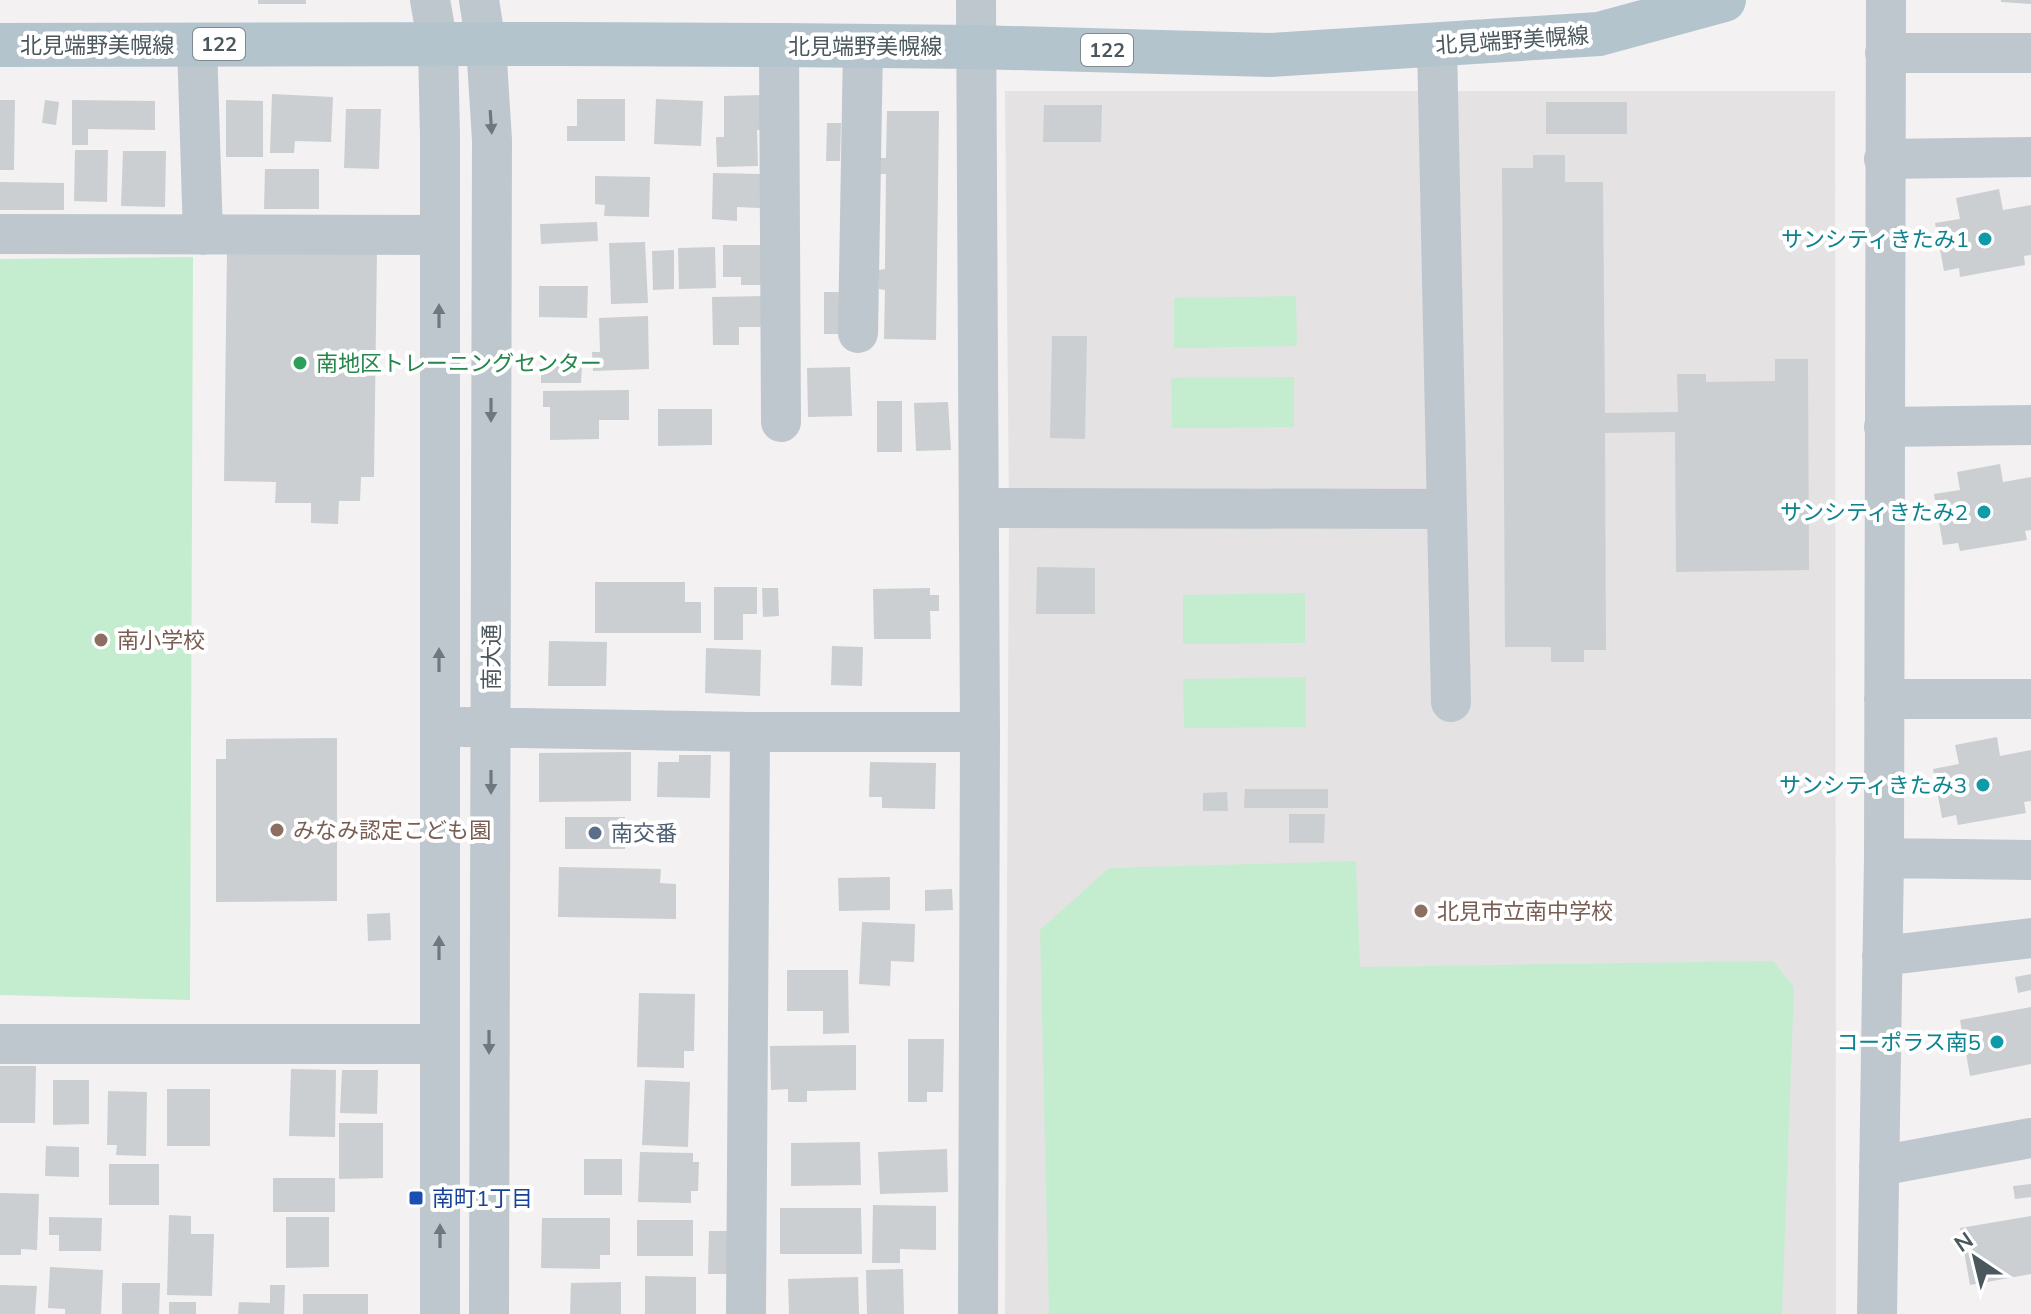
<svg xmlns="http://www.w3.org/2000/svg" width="2031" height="1314" font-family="Mulish,'Noto Sans JP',sans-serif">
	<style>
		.education { fill: #e4e2e3 }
		.green { fill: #c4edcf }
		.building { fill: #cbcfd2 }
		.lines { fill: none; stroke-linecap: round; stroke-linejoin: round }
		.minor { stroke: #bec7cd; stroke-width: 40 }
		.major { stroke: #b3c4cd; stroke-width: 44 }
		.oneway { fill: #6d797f }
		.culture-dot { fill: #0f9aa8; stroke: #fff; stroke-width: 3 }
		.leisure-dot { fill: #2e9e5b; stroke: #fff; stroke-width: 3 }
		.education-dot { fill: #8d6e63; stroke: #fff; stroke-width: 3 }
		.service-dot { fill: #5c6f8a; stroke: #fff; stroke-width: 3 }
		.transit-dot { fill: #1a4fb4; stroke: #fff; stroke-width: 3 }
		.labels { text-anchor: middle; stroke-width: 8; stroke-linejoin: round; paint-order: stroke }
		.shield { fill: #fff; stroke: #80898e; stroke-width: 2 }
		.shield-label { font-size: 20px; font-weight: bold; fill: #4a575d }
		.street-label { font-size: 22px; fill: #4a575d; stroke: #fff }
		.culture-label { font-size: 22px; fill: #0d838f; stroke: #fff; text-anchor: end }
		.leisure-label { font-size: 22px; fill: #27864d; stroke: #fff; text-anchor: start }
		.education-label { font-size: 22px; fill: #785e54; stroke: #fff; text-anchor: start }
		.service-label { font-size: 22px; fill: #4e5e75; stroke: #fff; text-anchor: start }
		.transit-label { font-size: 22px; fill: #164399; stroke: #fff; text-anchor: start }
	</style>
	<rect width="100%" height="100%" fill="#f3f1f2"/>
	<path class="education" d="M1005 91H1835L1836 1314H1005L1009 508Z"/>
	<path class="green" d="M193 257 190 1000 0 995V259Z
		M1296 296 1297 346 1174 348V298Z
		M1294 377V427L1172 428 1171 378Z
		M1305 593V643L1183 644V595Z
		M1306 677V727L1184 728 1183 679Z
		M1356 861 1360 967 1773 961 1794 987 1782 1314H1049L1040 930 1109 868Z"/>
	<path class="building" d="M258 0H306V4H258Z
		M2001 0H2031V4L2001 2Z
		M272 94 333 97 331 142 295 141 294 153H270Z
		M762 95 763 130H757L758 166 717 167 716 137H724V96Z
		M577 99H625V141H567V126H577Z
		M656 99 703 101 701 146 654 144Z
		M0 100H15L14 170H0Z
		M45 100 59 102 56 125 42 123Z
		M72 100 155 101V130L88 129V145H72Z
		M226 100 263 101V157H226Z
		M1546 102H1627V134H1546Z
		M1044 105H1102L1101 142H1043Z
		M346 109H381L379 169 344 168Z
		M887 111H939L936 340 884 339 885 290 879 289V270L885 269 886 174H879V158H886Z
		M827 123H841L840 161H826Z
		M75 150H108L107 202 74 201Z
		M123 151H166L165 207 121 206Z
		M1533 155H1565V182H1603L1605 413 1678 412 1677 374H1706V382L1775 381V359H1808L1809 570 1676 572 1675 432 1605 433 1606 650H1584V662H1551V647H1505L1502 168H1533Z
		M265 169H319V209H264Z
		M713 173 761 174 760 208 737 207V221L712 219Z
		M595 176 650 177 649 217 604 216 605 205 595 204Z
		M0 182 64 183V210H0Z
		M1999 189 2003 210 2031 205V255L2024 256 2025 265 1960 277 1959 268 1944 271 1935 223 1960 219 1956 198Z
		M597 222 598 241 541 244 540 224Z
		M645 242 648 303 611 304 609 243Z
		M723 245H763V285H741V277H723Z
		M715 247 716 288 679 289 678 248Z
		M227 249 377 250 374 477H361L360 501H339L338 524 311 523V503H275L276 482 224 481Z
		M674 250V289L653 290 652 251Z
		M539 286H588L587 318 539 317Z
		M824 292H841V334H824Z
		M765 296V327H739V345H713L712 297Z
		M648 316 649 369 593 371 592 352H600L599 318Z
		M1052 336H1087L1085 439 1050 438Z
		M541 365H582L581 383H541Z
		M850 367 852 416 808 417 807 368Z
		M629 390V420H599V439L550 440V407H543V391Z
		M877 401H902V452H877Z
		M948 402 951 450 916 451 914 403Z
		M658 409H712V445L658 446Z
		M2000 464 2003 482 2031 477V530L2025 531 2027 540 1960 551 1958 543 1943 545 1934 494 1960 490 1957 472Z
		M1037 567 1095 568V614H1036Z
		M595 582H685V602H701V633H595Z
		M714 587H757V614H743V640H714Z
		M762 588H778L779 616 763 617Z
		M930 588V595H939V611H930L931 639H874L873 589Z
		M549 641 607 642 606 686H548Z
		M832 646 863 647 862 686 831 685Z
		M706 648 761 650 760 696 705 693Z
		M1997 737 2000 756 2031 750V801L2024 802 2026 813 1958 825 1956 815 1942 818 1933 769 1959 764 1955 745Z
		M337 738V901L216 902V759H226V739Z
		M631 752V801L539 802V753Z
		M679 755H711L710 798 657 797 658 762H679Z
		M870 762 936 763 935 809 882 808V797H869Z
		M1245 789H1328V808H1244Z
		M1227 792 1228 811H1203V793Z
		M1289 814H1325L1324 843H1289Z
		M565 817H625V849H565Z
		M559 867 661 869 660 883 676 884V919L558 917Z
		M890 877V910L839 911 838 878Z
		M952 889 953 910 925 911V890Z
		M390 913 391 940 368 941 367 914Z
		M862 922 915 924 914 962 891 961 890 986 859 984Z
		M787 970H848L849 1033 823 1034V1011H787Z
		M2031 974V990L2018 993 2015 977Z
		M639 993 695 994 694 1051H684V1068L637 1067Z
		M2031 1007V1064L1970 1076 1960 1020Z
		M908 1039H944L943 1092H927V1102H908Z
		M856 1045V1090L807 1091V1102H788V1089L771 1090 770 1046Z
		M0 1066H36L35 1123H0Z
		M291 1069 336 1070 335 1137 289 1136Z
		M342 1070H378L377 1114 340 1113Z
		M53 1080H89V1124L53 1125Z
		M645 1080 690 1082 688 1147 642 1145Z
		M167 1089H210V1146H167Z
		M108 1091 147 1092 146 1156 116 1155 117 1145H107Z
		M339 1123H383V1178L339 1179Z
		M860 1142 861 1185 791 1186V1143Z
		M46 1146 79 1147V1177L45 1176Z
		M947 1149 948 1192 880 1194 878 1152Z
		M640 1152 693 1153V1162H699L698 1191H691V1203L638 1202Z
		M584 1159H622V1195H584Z
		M109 1164H159V1205H109Z
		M273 1178H335V1212H273Z
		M2031 1184V1197L2015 1199 2013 1186Z
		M0 1193 39 1194 37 1250 21 1249V1255H0Z
		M873 1205 936 1206V1250L900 1249V1263H872Z
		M780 1208H861L862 1254H780Z
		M169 1215 191 1216V1234H214L212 1296 167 1295Z
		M2031 1216V1274L1970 1285 1960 1228Z
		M49 1217 102 1218 101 1251H59V1235H49Z
		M286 1217H329V1267L286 1268Z
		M542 1218H610V1255H600V1269L541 1268Z
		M637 1220H693V1256H637Z
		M709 1231H732L731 1274H708Z
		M50 1267 103 1270 101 1314H65V1309L48 1308Z
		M903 1269 904 1314H867L866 1270Z
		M645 1276 696 1277V1314H645Z
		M858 1277 859 1314H789L788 1279Z
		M621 1282V1314H570L571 1283Z
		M122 1283H160L159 1314H122Z
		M0 1285 37 1286 35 1314H0Z
		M270 1285H285L284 1314H238L239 1302 270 1303Z
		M303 1294H368V1314H303Z
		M169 1302H196V1314H169Z"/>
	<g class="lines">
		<path class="minor" d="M430 0 438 45 440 137V1314
			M479 0 486 45 492 140 489 1314
			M976 0 980 732 978 1314
			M197 44 203 235
			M779 45 781 422
			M1437 45 1451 702
			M1885 53H2031
			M1884 159 2031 157
			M0 234 439 235
			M858 333 863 46
			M1884 427 2031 425
			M979 508 1447 509
			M1884 699H2031
			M463 727 750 732H980
			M1884 858 2031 860
			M1882 956 2031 938
			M0 1044H440
			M1879 1166 2031 1138
			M746 1314 750 732
			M1877 1314 1884 858 1886 0"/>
		<path class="major" d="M0 45 568 44 779 45 975 47 1270 55 1599 34 1724 0"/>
	</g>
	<defs><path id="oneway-solid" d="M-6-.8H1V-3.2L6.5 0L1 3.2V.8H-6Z" transform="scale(2)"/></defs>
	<g class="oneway">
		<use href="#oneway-solid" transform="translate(491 122) rotate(86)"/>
		<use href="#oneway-solid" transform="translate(439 316) rotate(-90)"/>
		<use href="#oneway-solid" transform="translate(491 410) rotate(90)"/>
		<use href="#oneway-solid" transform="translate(439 660) rotate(-90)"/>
		<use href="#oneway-solid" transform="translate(491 782) rotate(90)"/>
		<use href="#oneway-solid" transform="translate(439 948) rotate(-90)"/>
		<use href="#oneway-solid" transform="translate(489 1042) rotate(90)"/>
		<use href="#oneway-solid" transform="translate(440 1236) rotate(-90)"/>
	</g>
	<g class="culture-dot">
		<circle cx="1985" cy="239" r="8"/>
		<circle cx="1984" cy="512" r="8"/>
		<circle cx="1983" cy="785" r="8"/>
		<circle cx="1997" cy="1042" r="8"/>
	</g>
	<circle class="leisure-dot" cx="300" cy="363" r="8"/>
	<g class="education-dot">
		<circle cx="101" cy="640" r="8"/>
		<circle cx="277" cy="830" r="8"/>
		<circle cx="1421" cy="911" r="8"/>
	</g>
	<circle class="service-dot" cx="595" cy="833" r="8"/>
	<rect class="transit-dot" x="408" y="1190" width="16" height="16" rx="4"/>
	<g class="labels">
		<g class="shield">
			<rect x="193" y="28" width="52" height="32" rx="6"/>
			<rect x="1081" y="34" width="52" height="32" rx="6"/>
		</g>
		<g class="shield-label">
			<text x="219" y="51">122</text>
			<text x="1107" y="57">122</text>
		</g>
		<g class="street-label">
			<text transform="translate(1512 40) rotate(-4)" y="8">北見端野美幌線</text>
			<text x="97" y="53">北見端野美幌線</text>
			<text x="865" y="54">北見端野美幌線</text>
			<text transform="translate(491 657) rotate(-90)" y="8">南大通</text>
		</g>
		<g class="culture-label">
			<text x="1969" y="247">サンシティきたみ1</text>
			<text x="1968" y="520">サンシティきたみ2</text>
			<text x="1967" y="793">サンシティきたみ3</text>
			<text x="1981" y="1050">コーポラス南5</text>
		</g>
		<g class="leisure-label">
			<text x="316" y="371">南地区トレーニングセンター</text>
		</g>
		<g class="education-label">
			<text x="117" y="648">南小学校</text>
			<text x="293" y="838">みなみ認定こども園</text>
			<text x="1437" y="919">北見市立南中学校</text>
		</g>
		<g class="service-label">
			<text x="611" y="841">南交番</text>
		</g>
		<g class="transit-label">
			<text x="432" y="1206">南町1丁目</text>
		</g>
	</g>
	<g transform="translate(1975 1258) rotate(325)" stroke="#ffffff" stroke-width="6" paint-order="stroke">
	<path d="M0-6L14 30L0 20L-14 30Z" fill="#4a575d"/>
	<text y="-12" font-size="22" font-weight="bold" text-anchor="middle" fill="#4a575d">N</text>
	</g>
</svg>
